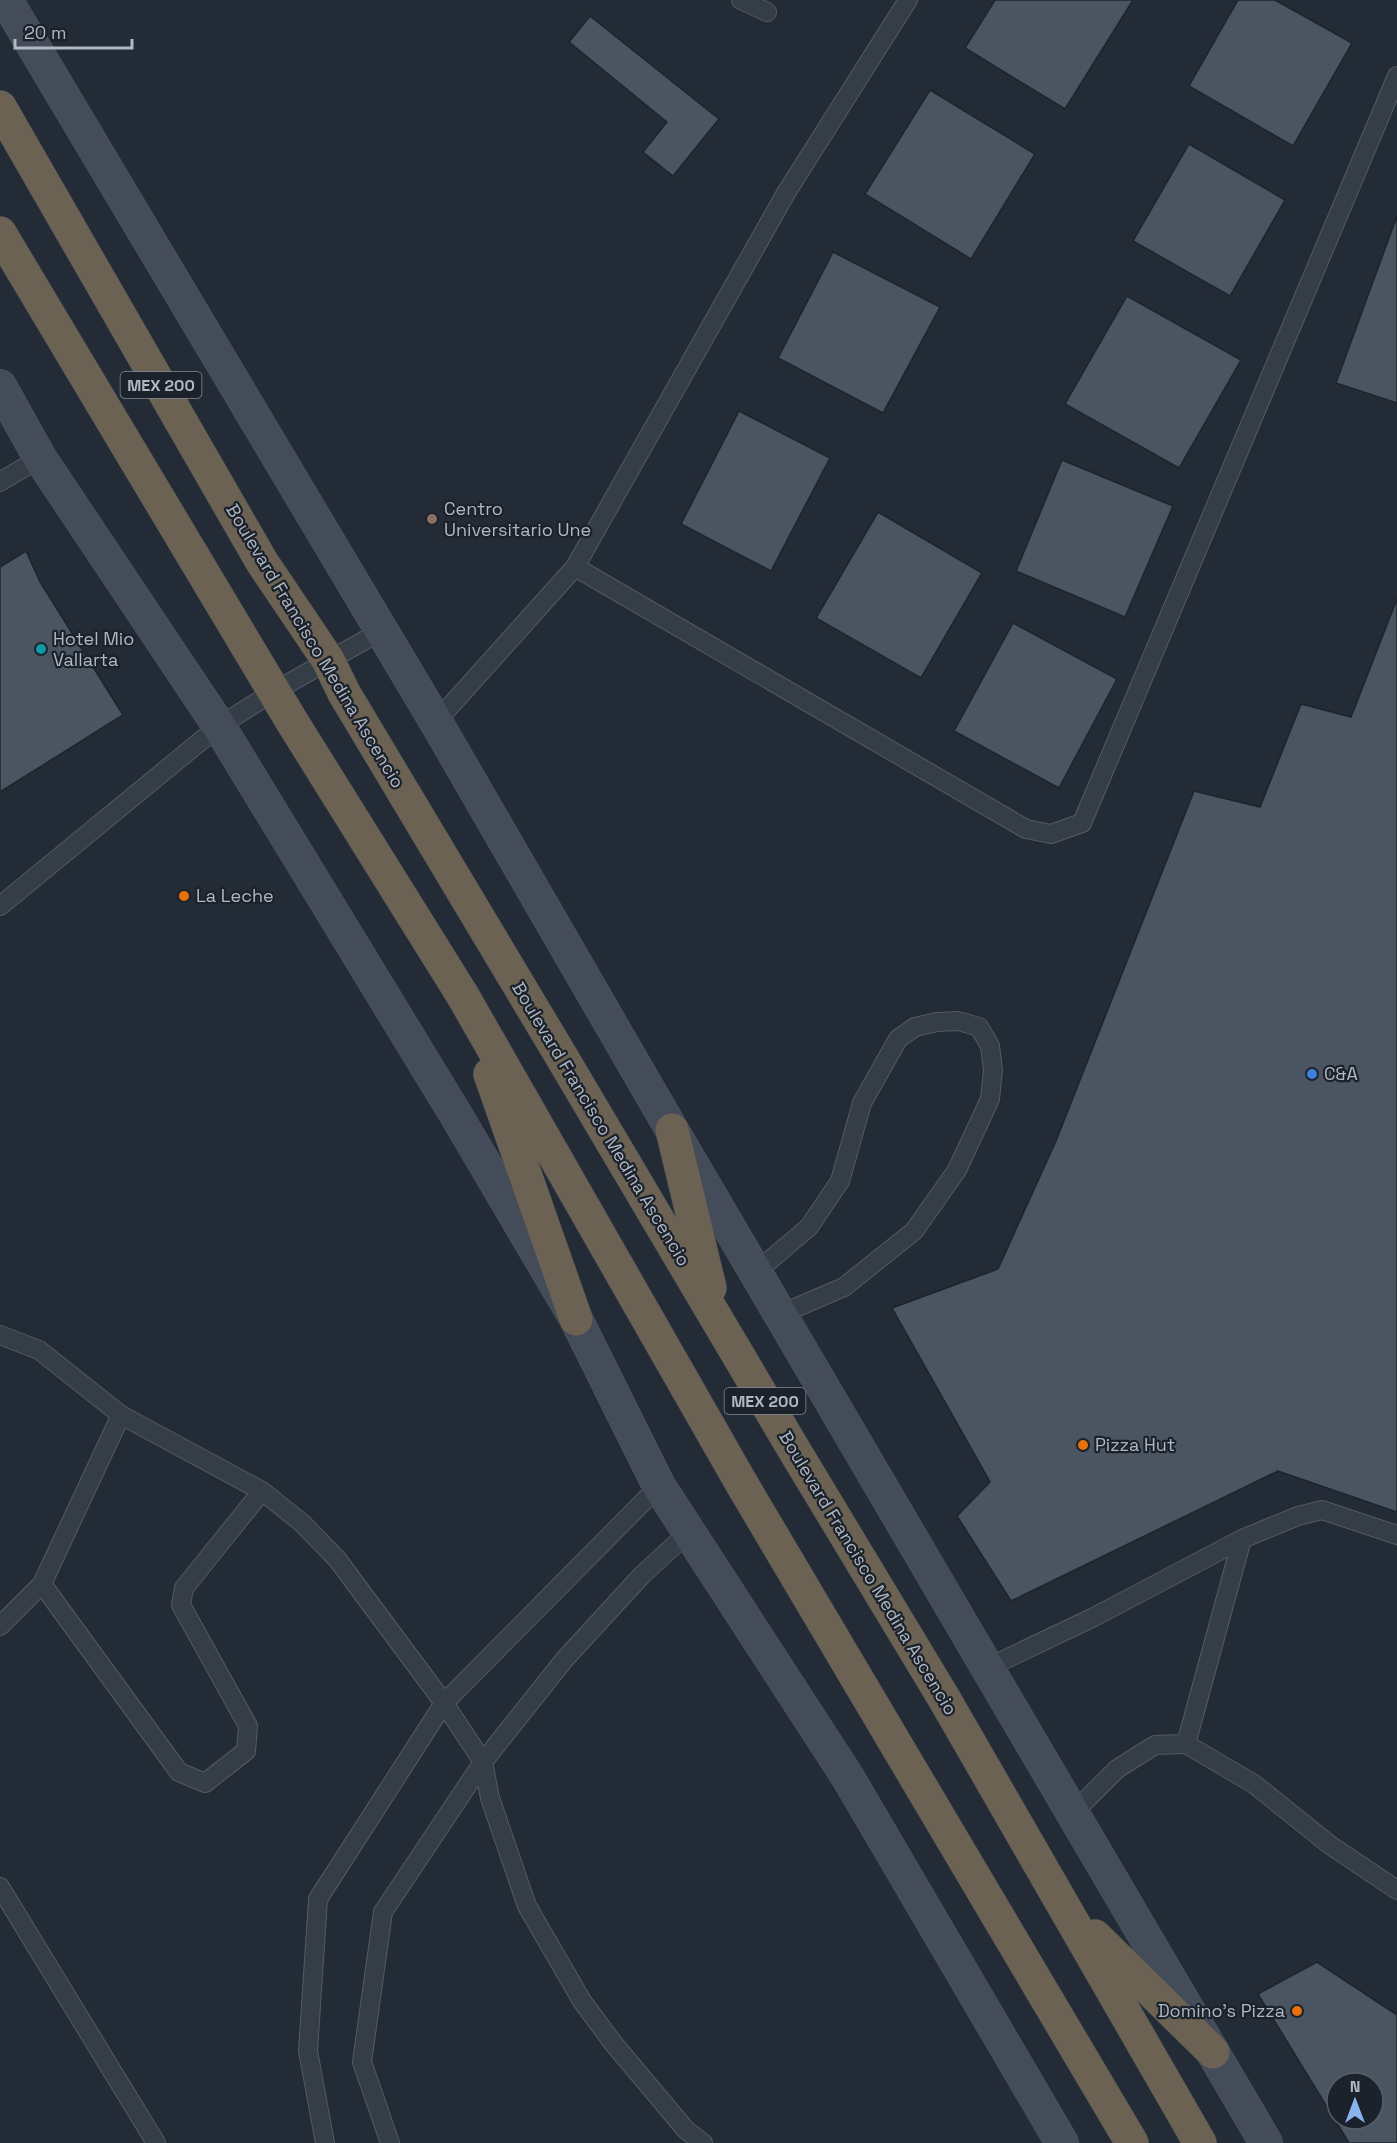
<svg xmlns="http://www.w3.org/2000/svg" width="1397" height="2143" font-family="'Space Grotesk',sans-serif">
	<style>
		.building { fill: #4a5561; stroke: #1d242d; stroke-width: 1.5; fill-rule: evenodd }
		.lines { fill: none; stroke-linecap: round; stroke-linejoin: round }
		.lane-casing { stroke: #535b64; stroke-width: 20 }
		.secondary-casing { stroke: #535b64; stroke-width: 34 }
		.highway-casing { stroke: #404851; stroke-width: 34 }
		.lane { stroke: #353d47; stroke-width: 18 }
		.secondary { stroke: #444c59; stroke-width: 33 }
		.highway { stroke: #6c6253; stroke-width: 33 }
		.education-dot { fill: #8d6e63; stroke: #1b222b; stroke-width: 2 }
		.culture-dot { fill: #0f9aa8; stroke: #1b222b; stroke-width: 2 }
		.food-dot { fill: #e8710a; stroke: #1b222b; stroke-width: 2 }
		.shop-dot { fill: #3f7fe0; stroke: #1b222b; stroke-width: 2 }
		.labels { text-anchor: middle; stroke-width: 4.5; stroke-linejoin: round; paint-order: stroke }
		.shield { fill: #1b222b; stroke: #838b95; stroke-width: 1.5 }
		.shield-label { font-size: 16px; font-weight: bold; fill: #b0b8c3 }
		.poi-label { font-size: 18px; fill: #b0b8c3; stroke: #1b222b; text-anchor: start }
		.street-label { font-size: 18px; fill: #b0b8c3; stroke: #1b222b }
	</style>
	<rect width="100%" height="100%" fill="#222b36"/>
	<path class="building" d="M995 0H1133L1065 109 965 48Z
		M1238 0H1275L1352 43 1293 146 1189 86Z
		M590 16 719 119 673 176 643 152 667 122 569 42Z
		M930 90 1035 154 971 259 865 194Z
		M1189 144 1285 200 1230 296 1133 241Z
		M1397 216V403L1336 383Z
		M833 252 940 307 883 413 778 358Z
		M1127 296 1241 360 1179 468 1065 404Z
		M739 411 830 458 771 571 681 524Z
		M1062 460 1173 506 1125 617 1016 571Z
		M878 512 982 573 921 678 816 618Z
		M26 551 40 582 123 715 0 792V567Z
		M1397 599V1512L1278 1471 1011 1601 957 1516 990 1482 892 1308 998 1269 1056 1141 1194 791 1260 807 1301 704 1351 717Z
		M1013 623 1117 679 1059 788 954 731Z
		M1317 1962 1397 2015V2143H1349L1258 1994ZM1337 2083H1373V2119H1337Z"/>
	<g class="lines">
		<defs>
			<path id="lane" d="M741 0 767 12
				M0 482 40 458
				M575 567 1026 829 1051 834 1082 823 1397 76
				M436 722 575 567 786 193 908 0
				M0 906 219 726 275 691 381 631
				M756 1272 809 1227 840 1181 862 1103 898 1039 915 1027 937 1022 958 1021 979 1027 990 1046 993 1070 990 1099 957 1170 914 1231 844 1287 781 1314
				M0 1335 39 1350 121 1415 262 1491 302 1523 337 1559 444 1703 483 1762 490 1798 527 1906 582 2001 613 2043 686 2130 703 2143
				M42 1584 179 1772 205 1783 246 1751 248 1726 181 1605 184 1588 262 1491
				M0 1626 42 1584 121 1415
				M987 1668 1094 1617 1242 1539 1298 1516 1322 1510 1397 1535
				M1186 1744 1242 1539
				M1072 1814 1117 1769 1155 1745 1186 1744 1254 1784 1330 1845 1397 1890
				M0 1887 156 2143
				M325 2143 308 2051 318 1899 444 1703 659 1486
				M390 2143 362 2062 383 1912 483 1762 564 1660 642 1575 690 1531"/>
			<path id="secondary" d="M6 0 436 722 672 1130 1266 2143
				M0 386 40 458 219 726 456 1115 576 1319 659 1486 847 1776 1062 2143"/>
			<path id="highway" d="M0 107 262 562 328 660 344 693 557 1049 793 1448 945 1700 1200 2143
				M0 233 291 720 463 996 743 1486 1132 2143
				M490 1074 576 1319
				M672 1130 710 1288
				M1095 1936 1213 2052"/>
		</defs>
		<use href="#lane" class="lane-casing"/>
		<use href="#secondary" class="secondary-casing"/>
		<use href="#highway" class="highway-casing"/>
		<use href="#lane" class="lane"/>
		<use href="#secondary" class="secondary"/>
		<use href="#highway" class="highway"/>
	</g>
	<circle class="education-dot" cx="432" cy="519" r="6"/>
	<circle class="culture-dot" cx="41" cy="649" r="6"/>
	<g class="food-dot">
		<circle cx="184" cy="896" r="6"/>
		<circle cx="1083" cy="1445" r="6"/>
		<circle cx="1297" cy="2011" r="6"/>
	</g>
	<circle class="shop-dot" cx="1312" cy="1074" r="6"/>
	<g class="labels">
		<g class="shield">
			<rect x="120.5" y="372" width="81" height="26" rx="4.5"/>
			<rect x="724.5" y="1388" width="81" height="26" rx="4.5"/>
		</g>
		<g class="shield-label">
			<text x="161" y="391">MEX 200</text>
			<text x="765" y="1407">MEX 200</text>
		</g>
		<g class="poi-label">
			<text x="444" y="515">Centro<tspan x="444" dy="21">Universitario Une</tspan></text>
			<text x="53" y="645">Hotel Mio<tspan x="53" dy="21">Vallarta</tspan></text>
			<text x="196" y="902">La Leche</text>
			<text x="1324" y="1080">C&amp;A</text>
			<text x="1095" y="1451">Pizza Hut</text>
			<text x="1285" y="2017" text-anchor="end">Domino's Pizza</text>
		</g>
		<g class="street-label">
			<text transform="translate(315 646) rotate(59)" y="6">Boulevard Francisco Medina Ascencio</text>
			<text transform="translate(601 1124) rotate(59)" y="6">Boulevard Francisco Medina Ascencio</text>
			<text transform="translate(868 1573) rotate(59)" y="6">Boulevard Francisco Medina Ascencio</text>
		</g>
	</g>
	<g transform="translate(1355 2101)"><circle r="28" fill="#1b222b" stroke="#575e68" stroke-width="1.5"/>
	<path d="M0-4.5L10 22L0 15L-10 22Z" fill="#8ab3ee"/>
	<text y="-9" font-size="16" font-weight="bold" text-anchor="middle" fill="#b0b8c3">N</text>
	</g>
	<path d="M15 39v9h117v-9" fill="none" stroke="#b0b8c3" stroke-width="3"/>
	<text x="24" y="39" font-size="18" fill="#b0b8c3" stroke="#1b222b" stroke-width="4.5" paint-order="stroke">20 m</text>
</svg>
